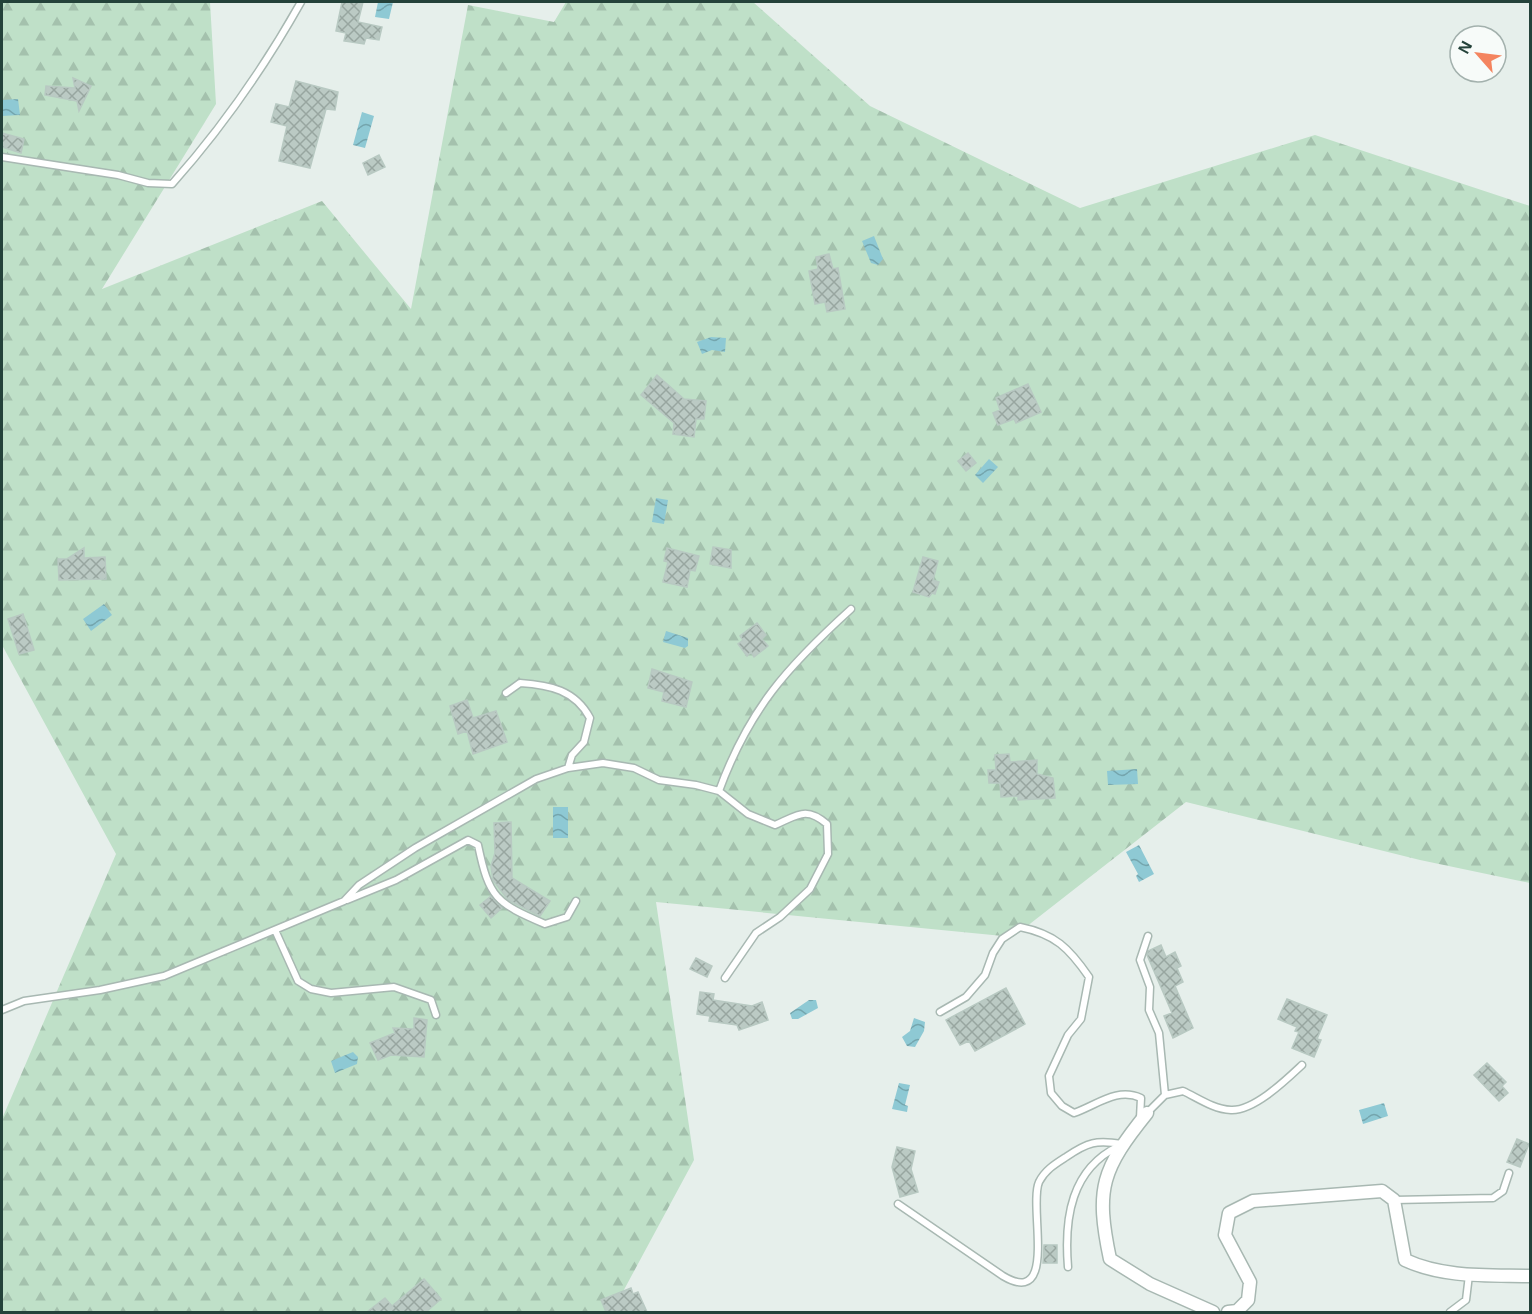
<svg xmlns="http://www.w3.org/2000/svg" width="1532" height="1314" font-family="Helvetica,sans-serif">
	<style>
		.forest { fill: url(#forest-firs) }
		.water { fill: url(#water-waves) }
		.building { fill: url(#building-cross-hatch); stroke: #b8c9c2; stroke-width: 1.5 }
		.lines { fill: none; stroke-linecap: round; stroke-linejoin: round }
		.service-casing { stroke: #a8b8b2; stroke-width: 9 }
		.minor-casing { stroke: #a8b8b2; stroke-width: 15 }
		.service { stroke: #fff; stroke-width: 6 }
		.minor { stroke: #fff; stroke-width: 12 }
	</style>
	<defs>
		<pattern id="forest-firs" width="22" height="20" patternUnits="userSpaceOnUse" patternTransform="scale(1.5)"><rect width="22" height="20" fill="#bfe0c8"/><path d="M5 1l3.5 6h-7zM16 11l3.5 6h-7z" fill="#a4c1ad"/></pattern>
		<pattern id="water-waves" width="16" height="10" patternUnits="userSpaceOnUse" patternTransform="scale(1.5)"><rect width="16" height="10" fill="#8ec9d4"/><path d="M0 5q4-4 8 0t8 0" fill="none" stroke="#74a5ad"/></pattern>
		<pattern id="building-cross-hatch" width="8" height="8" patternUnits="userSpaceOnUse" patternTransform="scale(1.5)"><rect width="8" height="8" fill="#bbcac4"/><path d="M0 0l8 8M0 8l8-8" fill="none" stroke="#98a6a0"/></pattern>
	</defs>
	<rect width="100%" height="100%" fill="#e6efeb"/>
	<path class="forest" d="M2 2H210L216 104 102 289 322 201 411 309 468 5 554 22 566 2H753L870 106 1080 208 1315 135 1530 206V883L1420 860 1186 802 1013 937 656 902 694 1160 612 1312H2V1119L116 854 2 645Z"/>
	<path class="water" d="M378 2H393L389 19 375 17Z
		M18 99 20 115 2 116V100Z
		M362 112 374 116 365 148 353 145Z
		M874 236 883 259 878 265 871 263 862 241Z
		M711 337 726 338 725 352 712 350 702 354 697 342Z
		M989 459 998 467 983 483 975 475Z
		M656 498 668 500 664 524 652 522Z
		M104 604 112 615 91 631 83 619Z
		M666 631 688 638V646L685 648 663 642Z
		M1137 769 1138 784 1108 785 1107 771Z
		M553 807H568V838H553Z
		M1139 845 1154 874 1139 882 1136 876 1138 874 1126 852Z
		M809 1000H816L818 1008 798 1019H792L790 1013Z
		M914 1018 925 1022 924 1031 915 1047 907 1046 902 1037 910 1031Z
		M353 1052 358 1057 357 1064 335 1073 331 1061Z
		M899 1083 910 1085 905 1105 908 1106 907 1112 892 1109Z
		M1384 1103 1388 1116 1363 1124 1359 1110Z"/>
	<path class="building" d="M342 2H363L358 22 382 27 379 40 366 38 364 44 344 41 346 33 336 31Z
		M73 78 91 86 79 111 77 101 45 95 46 86 75 88Z
		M296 81 338 92 335 110 326 109 310 168 279 161 287 126 271 122 276 104 289 107Z
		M2 133 24 139 21 153 2 147Z
		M379 155 385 167 368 175 363 163Z
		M829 254 833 269 838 268 845 309 827 312 825 302 815 304 809 271 818 269 816 257Z
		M657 375 684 399 706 401 704 419H696L694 437 673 434 674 423 641 395Z
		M1028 384 1041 412 1016 423 1014 419 998 425 993 413 1000 410 996 398Z
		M968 453 976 463 966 471 958 461Z
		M713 547 731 550V568L710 564Z
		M84 548V558L105 557 106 579 59 580 58 559H67Z
		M667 548 699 556 695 571 690 570 687 587 663 582 668 562 664 561Z
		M923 557 938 561 933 580 939 582 935 594 932 593 929 597 913 592Z
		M23 614 34 650 19 654 8 619Z
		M757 623 766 635 762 639 768 646 754 657 751 652 747 656 738 644 743 640 740 636Z
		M652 669 692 682 686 707 662 701 664 692 648 688Z
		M467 700 473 718 496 711 507 742 473 754 467 731 458 734 450 706Z
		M1009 754 1010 762 1037 760V774L1053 778 1055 798 1018 800V796L1001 797 1000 783H989L988 770H996L995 755Z
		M511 822 512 878 550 901 540 916 508 900 493 880 491 866 495 853 494 823Z
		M491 896 502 908 491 918 480 905Z
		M1161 945 1166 957 1175 952 1181 966 1177 968 1183 982 1175 986 1193 1028 1173 1038 1164 1016 1172 1013 1147 955 1148 951Z
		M696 958 712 966 707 977 690 969Z
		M1006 988 1025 1024 975 1051 969 1041 960 1045 946 1020Z
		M700 992 714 994 713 1000 752 1006 762 1002 768 1020 739 1030 737 1025 709 1021 710 1016 697 1014Z
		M1287 999 1327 1015 1317 1039 1321 1040 1314 1057 1292 1048 1299 1032 1295 1031 1297 1027 1278 1019Z
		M414 1018 427 1020 424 1057 391 1055 378 1060 370 1043 395 1033 393 1028 414 1029Z
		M1487 1063 1506 1082 1502 1086 1508 1093 1499 1101 1474 1075Z
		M1517 1139 1529 1144 1520 1167 1507 1162Z
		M897 1147 915 1151 911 1169 918 1192 900 1197 892 1167Z
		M1044 1245H1057V1263H1043Z
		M424 1279 441 1299 426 1312H367L385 1298 392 1306Z
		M631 1288 633 1294 638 1292 647 1312H606L601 1300Z"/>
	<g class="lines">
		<defs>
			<path id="service" d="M2 157 118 175 148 183 172 184C221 129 265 66 301 2
				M506 693 520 683C550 685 575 690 590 718L584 742 572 755 568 768
				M719 791C749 709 787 667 851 609
				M347 900 396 880 468 840 478 845C489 898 496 903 545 924L567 917 576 901
				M275 930 298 981 311 989 331 993 394 987 431 1000 436 1015
				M2 1010 24 1001 100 990 164 976 344 901 359 885 415 848 536 779 568 768 603 763 634 768 659 780 696 785 719 791 748 814 775 825C798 815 806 806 827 824L828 854 810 889 780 917 756 933 725 978
				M940 1012 966 997 985 975 993 953 1002 939 1020 927C1055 934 1069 948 1089 977L1081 1019 1068 1035 1049 1076 1051 1093 1062 1106 1074 1113C1097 1105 1117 1087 1141 1098L1140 1118
				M1165 1095 1183 1091C1198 1098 1213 1109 1231 1110 1254 1111 1286 1080 1302 1065
				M1147 1113 1165 1095 1159 1033 1149 1010 1150 987 1140 960 1148 936
				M1394 1200 1493 1198 1503 1191 1509 1173
				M898 1204 1003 1276C1059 1309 1028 1206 1039 1182 1045 1170 1055 1164 1066 1157 1088 1142 1096 1140 1122 1144
				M1068 1267C1064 1218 1071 1169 1119 1146
				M1450 1312 1466 1300 1469 1275"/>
			<path id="minor" d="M1147 1113C1102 1169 1095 1188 1110 1259L1150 1284 1213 1312
				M1228 1312 1237 1311 1248 1300 1250 1282 1225 1235 1229 1213 1253 1201 1382 1191 1394 1200 1405 1260C1444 1278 1488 1275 1530 1276"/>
		</defs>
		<use href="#service" class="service-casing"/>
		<use href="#minor" class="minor-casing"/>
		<use href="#service" class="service"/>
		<use href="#minor" class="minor"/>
	</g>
	<rect width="1532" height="1314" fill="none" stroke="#24423a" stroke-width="6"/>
	<g transform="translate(1478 54) rotate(298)"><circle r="28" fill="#f7fbf9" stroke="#a3b1ad" stroke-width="1.5"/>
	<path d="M0-4.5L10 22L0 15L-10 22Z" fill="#f4845f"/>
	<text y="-9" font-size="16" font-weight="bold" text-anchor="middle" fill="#24423a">N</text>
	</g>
</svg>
